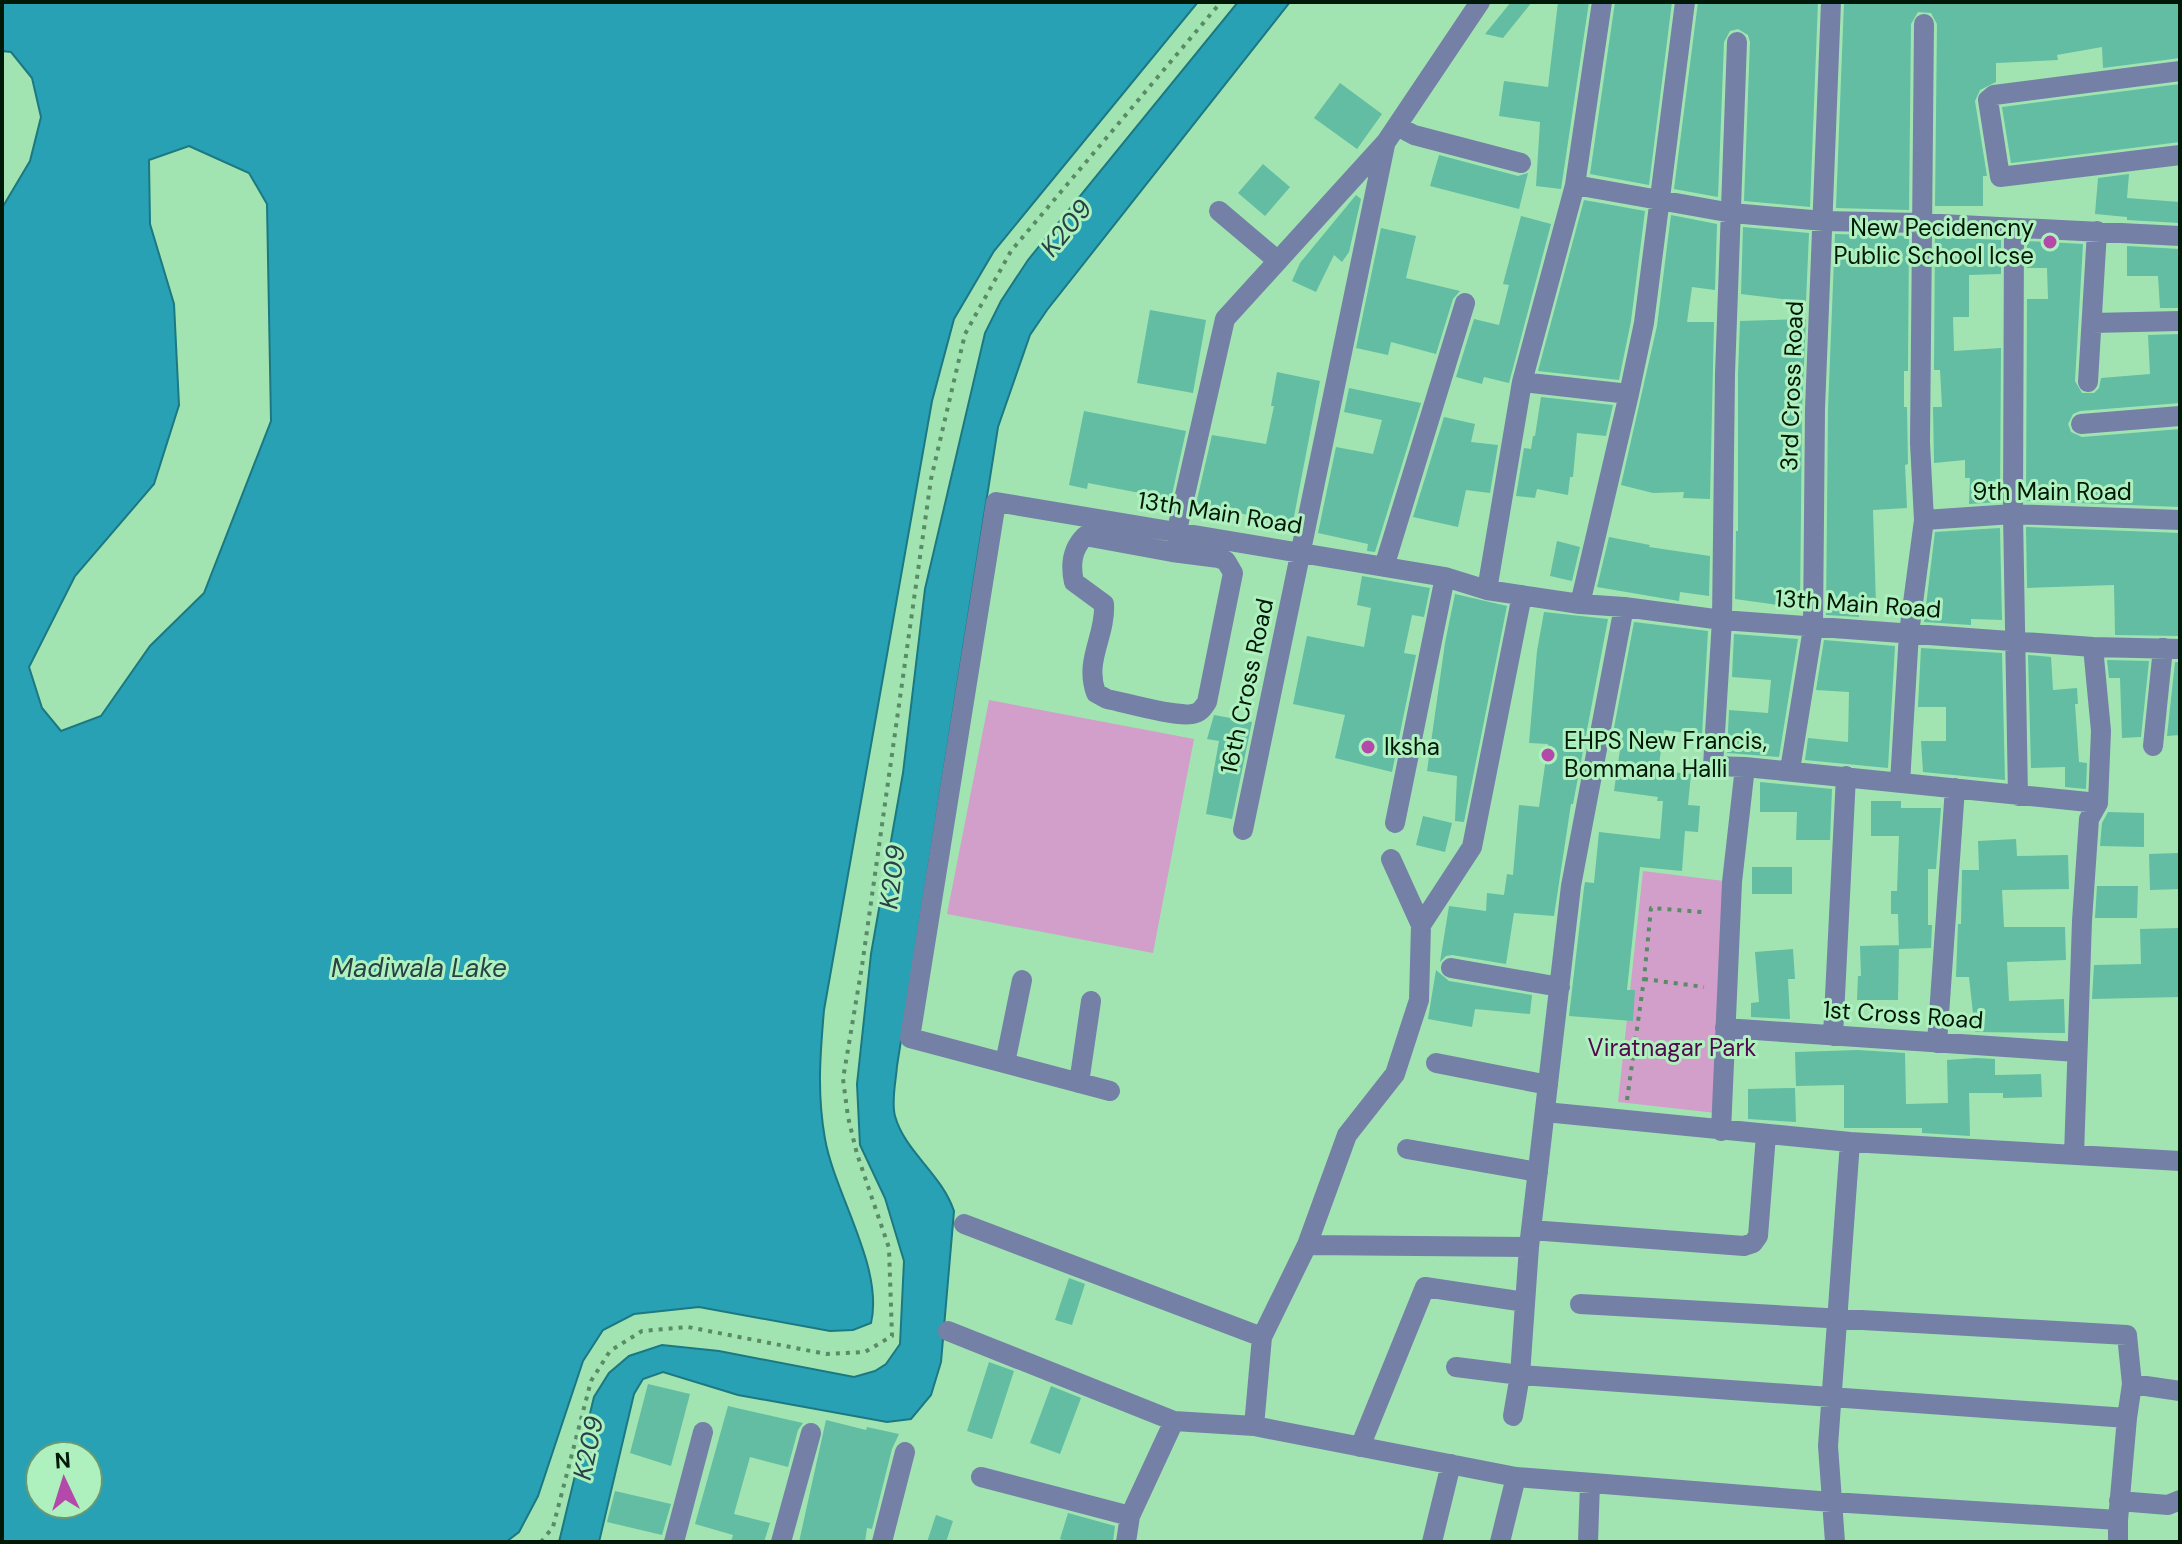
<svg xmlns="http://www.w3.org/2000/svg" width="2182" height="1544" font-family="'DM Sans',sans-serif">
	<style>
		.green { fill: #d29fca }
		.water { fill: #28a1b5; stroke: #1c7881; stroke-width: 2; fill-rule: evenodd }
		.building { fill: #62bda2 }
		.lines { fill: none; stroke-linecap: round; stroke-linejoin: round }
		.path { stroke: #5a8a66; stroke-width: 4; stroke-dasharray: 4 6; stroke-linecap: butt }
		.street { stroke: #7580a6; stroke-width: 20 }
		.poi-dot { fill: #b449a9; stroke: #aef1be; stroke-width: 3 }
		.labels { text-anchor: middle; stroke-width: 6; stroke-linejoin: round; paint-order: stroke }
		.poi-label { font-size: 24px; fill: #001807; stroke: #aef1be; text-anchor: start }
		.street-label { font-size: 24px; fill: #001807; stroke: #aef1be }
		.park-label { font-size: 24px; fill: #52094d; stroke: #aef1be }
		.water-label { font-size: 26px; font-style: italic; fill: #284146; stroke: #aef1be }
	</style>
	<rect width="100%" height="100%" fill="#a1e4b2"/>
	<path class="green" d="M989 700 1194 739 1153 953 947 914Z
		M1643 871 1732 882 1716 1113 1618 1102Z"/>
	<path class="water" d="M2 2H1198L994 251 954 319 932 401 824 1010C820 1056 817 1094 825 1139 835 1195 884 1268 871 1323L853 1330 830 1331 699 1307 634 1314 603 1330 583 1361 538 1496 519 1532 506 1542H2V208L30 161 41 117 32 78 11 52 2 51ZM189 146 249 173 267 204 271 421 204 593 150 646 101 716 61 731 42 708 29 667 75 576 154 484 179 405 174 304 150 224 149 160ZM40 1456H88V1504H40Z
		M1238 2H1290L1047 310 1030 335 998 427 897 1066C896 1081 891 1102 895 1116 905 1152 941 1173 954 1211L941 1362 931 1395 911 1419 887 1422 738 1395 663 1372 643 1379 634 1394 599 1542H559L594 1397 609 1373 629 1356 662 1345 719 1351 854 1377 875 1371 886 1364 900 1344 904 1261 885 1198 860 1145 857 1084 871 954 903 773 925 589 985 333 1001 301 1028 260Z"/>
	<path class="building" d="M1511 2H1532L1503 38 1485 34Z
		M1558 2H1589L1561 189 1536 186 1540 122 1499 116 1504 81 1548 87Z
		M1615 2H1672L1649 185 1590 174Z
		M1698 2H1818L1810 207 1744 201 1750 42 1748 35 1738 29 1730 31 1724 42 1718 197 1674 189Z
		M1844 2H2180V58L2103 68 2102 47 2057 55 2058 60 1996 63V82L1980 90 1975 101 1987 176H1983V206H1935L1937 24 1931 13 1918 12 1911 24 1909 210 1836 208Z
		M1340 83 1382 114 1357 149 1314 118Z
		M2180 84V142L2011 163 2002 107Z
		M1439 155 1518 176 1528 173 1519 209 1430 186Z
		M1263 164 1290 187 1265 216 1238 193Z
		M2129 174 2127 198 2180 202V223L2127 220V217L2095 214 2098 178Z
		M1356 195 1361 199 1349 252 1342 262 1334 255 1316 292 1292 281 1300 263Z
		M1584 200 1645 211 1631 321 1619 380 1538 371Z
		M1671 215 1717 224 1715 290 1692 287 1687 322H1714L1710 499 1683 498 1684 492 1653 493 1621 485 1657 326Z
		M1521 216 1551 224 1509 383 1484 377 1482 384 1456 377 1474 319 1499 325 1509 285 1503 284Z
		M1743 227 1809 233 1806 302 1741 294Z
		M1381 228 1416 236 1406 278 1460 291 1453 299 1436 354 1391 342 1388 355 1356 348Z
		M1835 234 1909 236 1908 371H1904V407H1907L1908 464 1905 465 1907 508 1873 510 1876 605 1859 606V617L1826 615 1828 409Z
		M1935 237 2001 240V274L1969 275V317H1953L1954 351 2001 348 2000 502 1969 504 1970 478H1965V460L1934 463 1933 407H1942L1940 370H1934Z
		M2027 241 2083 244 2075 381 2082 393H2094L2099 388 2101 378 2150 374 2148 335 2180 334V403L2080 411 2073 414 2068 424 2071 432 2082 437 2180 429V507L2026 501 2027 299H2048L2047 268H2027Z
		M2127 246 2180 249V308H2160L2158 276H2127Z
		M1150 310 1206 320 1193 393 1137 383Z
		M1806 319 1802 409 1800 608 1735 599 1736 531H1738V374L1740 321Z
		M1277 372 1320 381 1292 527 1247 517 1248 515 1196 504 1212 435 1266 444 1274 406H1271Z
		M1349 388 1421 403 1375 552 1367 551 1368 544 1318 533 1336 447 1373 454 1382 420 1344 412Z
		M1541 397 1613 405 1606 436 1577 433 1573 477H1570L1568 495 1537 489 1535 498 1516 496 1524 448 1531 449 1533 436H1535Z
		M1084 411 1186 431 1171 499 1088 483 1087 489 1069 485Z
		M1444 417 1475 424 1471 442 1498 445 1490 493 1466 490 1458 527 1413 517Z
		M2026 527 2180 533V636L2115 635 2114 585 2027 588Z
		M2000 528 2002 620 1971 619V625L1924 622 1935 532Z
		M1609 537 1650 545 1649 547 1710 556 1709 596 1680 592 1679 601 1597 587Z
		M1557 541 1580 547 1572 581 1550 576Z
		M1362 576 1430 588 1424 617 1412 615 1404 653 1416 655 1392 772 1335 758 1345 715 1293 704 1307 636 1364 647 1371 608 1357 605Z
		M1455 594 1507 606 1464 822 1455 821 1457 776 1427 771 1445 643Z
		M1544 612 1608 619 1573 804H1571L1554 916 1514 913 1506 964 1452 955 1446 956 1440 962 1449 906 1486 911 1487 893 1504 895 1507 874 1513 875 1519 805 1539 807 1548 744 1529 743 1537 651Z
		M1634 622 1708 631 1702 735 1664 730 1658 771 1691 774 1688 805 1700 806 1698 832 1685 831 1682 871 1640 867 1627 990H1635L1633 1021 1569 1016 1584 888 1585 882 1594 883 1599 832 1660 839 1663 801H1657L1658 797 1614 791 1620 750 1610 749Z
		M1734 634 1798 639 1779 757 1727 753 1729 710 1768 713 1771 680 1732 677Z
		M1824 640 1895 646 1888 768 1805 760 1808 738 1848 742 1849 692 1816 690Z
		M1921 648 2002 653 2005 780 1923 772 1921 741H1946V707H1918Z
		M2028 655 2051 657 2053 690 2077 688 2078 704H2075L2079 762 2087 763 2086 789 2065 787V767L2031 768Z
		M2107 660 2149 661 2141 737 2122 738 2120 678H2109Z
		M2175 662H2180V735L2167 736Z
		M1214 715 1252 722 1232 819 1206 814 1219 741 1207 739Z
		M1760 782 1832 789 1830 840H1796L1797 812H1760Z
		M1871 801H1901V808H1941L1936 869H1928V925H1932L1931 948 1899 949 1898 914H1891V891H1897L1899 836H1871Z
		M2108 812 2144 813V847L2100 846 2102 823Z
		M1423 816 1452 823 1445 852 1416 845Z
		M2016 839 2017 856 2068 855 2069 889 2002 890 2004 927H2065L2066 960 2007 962 2009 1001 2064 999 2065 1033 1975 1032 1969 977H1956L1958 924H1961L1962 870H1979L1978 841Z
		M2180 853V889L2150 890 2149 854Z
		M1752 867H1792V894H1752Z
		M2097 886H2138L2137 918H2095Z
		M2180 928V997L2092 999 2094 965 2141 964 2140 929Z
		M1899 945 1898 1000H1857L1858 976H1861L1860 946Z
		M1793 949 1795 979H1788L1790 1019 1751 1017V1003L1759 1002 1755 952Z
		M1436 970 1449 981 1532 995 1530 1014 1475 1009 1472 1027 1428 1019Z
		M1858 1050 1905 1053 1906 1104 1948 1103 1947 1060 1976 1058 1995 1059V1075L2041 1074 2042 1097 2003 1098V1093H1969L1970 1136 1922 1133V1128H1844V1085L1796 1086 1795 1052Z
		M1795 1088 1796 1122 1748 1119V1089Z
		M1069 1278 1085 1284 1072 1325 1055 1320Z
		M989 1362 1014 1371 992 1439 967 1431Z
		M648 1384 690 1394 671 1466 630 1453Z
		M1051 1386 1081 1398 1060 1454 1030 1443Z
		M728 1406 803 1423 798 1430 788 1467 750 1457 734 1514 770 1523 764 1542H731L733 1535 695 1524Z
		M826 1420 866 1430 867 1427 899 1434 892 1449 872 1529 867 1528 865 1542H799Z
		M615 1491 671 1504 662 1535 607 1522Z
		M1068 1513 1115 1526 1113 1542H1068L1060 1539Z
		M936 1515 953 1521 946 1542H927Z"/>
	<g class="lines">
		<path class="path" d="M1644 979 1704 987
			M1627 1100 1644 979 1651 908 1702 912
			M541 1542 553 1527 591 1381 610 1351 642 1331 688 1327 826 1354 865 1352 892 1336 889 1248 857 1154 848 1117 843 1079 862 966 931 479 965 334 1011 251 1221 2"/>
		<path class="street" d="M2180 71 1994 95 1988 100 2000 177 2180 155
			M1397 126 1414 135 1521 163
			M1575 185 1732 213 1824 221 1921 223 2180 236
			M1219 211 1278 261
			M2014 228 2013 514 2018 796
			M2092 323 2180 321
			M1522 382 1629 394 1580 604
			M2088 382 2097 231
			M1629 394 1644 323 1685 2
			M2081 424 2180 416
			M1924 520 2013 514 2180 520
			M1172 552 1085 536C1072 549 1070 564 1074 582L1104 604C1106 636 1084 660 1096 693L1107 699C1127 703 1174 717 1192 714 1200 713 1203 708 1207 702L1233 573 1226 561 1219 558 1172 552 1225 319 1386 142 1480 2
			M1384 567 1465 303
			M1487 590 1522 382 1575 185 1602 2
			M1624 607 1571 886 1529 1247 1520 1375 2127 1418 2132 1384 2180 1391
			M2153 746 2163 648
			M1745 767 2098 803
			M1790 770 1813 628 1815 409 1831 2
			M1900 783 1909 633 1924 520 1920 443 1924 24
			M1395 823 1445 577
			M1243 830 1385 145
			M1421 925 1472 847 1522 595
			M1451 968 1560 987
			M1725 1028 2077 1052
			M1833 1036 1846 776
			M1937 1043 1955 788
			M1005 1063 1022 980
			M1436 1063 1548 1085
			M1079 1083 1091 1001
			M1110 1091 910 1038 996 502 1445 577 1487 590 1580 604 1624 607 1722 620 2093 647 2180 649
			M1545 1112 1850 1142
			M1721 1131 1732 882 1745 767 1713 766 1722 620 1725 374 1737 42
			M1407 1149 1538 1172
			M2074 1155 2082 921 2089 819 2098 803 2101 731 2093 647
			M964 1224 1262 1337
			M1531 1230 1744 1246 1753 1243 1758 1236 1766 1135
			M1307 1245 1529 1247
			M1580 1304 2127 1335 2132 1384
			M948 1331 1174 1421
			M1456 1367 1520 1375 1513 1416
			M1254 1426 1262 1337 1307 1245 1347 1135 1395 1074 1419 1000 1421 925 1391 859
			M1360 1447 1425 1287 1525 1302
			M981 1477 1130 1516
			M2119 1501 2168 1505 2180 1500
			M2118 1520V1542
			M674 1542 703 1432
			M781 1542 811 1433
			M882 1542 905 1452
			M1126 1542 1130 1516 1174 1421 1254 1426 1516 1477 1832 1502 2118 1520 2127 1418
			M1432 1542 1451 1464
			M1500 1542 1516 1477
			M1588 1542 1590 1483
			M1835 1542 1828 1446 1850 1142 2180 1161"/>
	</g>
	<g class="poi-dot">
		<circle cx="2050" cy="242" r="8"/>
		<circle cx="1368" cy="747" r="8"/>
		<circle cx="1548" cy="755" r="8"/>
	</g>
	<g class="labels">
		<g class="poi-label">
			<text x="2034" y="236" text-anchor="end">New Pecidencny<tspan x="2034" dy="28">Public School Icse</tspan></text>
			<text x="1564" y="749">EHPS New Francis,<tspan x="1564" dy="28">Bommana Halli</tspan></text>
			<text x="1384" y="755">Iksha</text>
		</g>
		<g class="street-label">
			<text transform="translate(1792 386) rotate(-88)" y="8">3rd Cross Road</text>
			<text x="2052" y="500">9th Main Road</text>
			<text transform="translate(1220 513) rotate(9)" y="8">13th Main Road</text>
			<text transform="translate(1858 604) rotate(4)" y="8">13th Main Road</text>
			<text transform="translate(1247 686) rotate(-78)" y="8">16th Cross Road</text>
			<text transform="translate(1903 1015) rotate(4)" y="8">1st Cross Road</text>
		</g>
		<g class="park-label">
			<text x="1672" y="1056">Viratnagar Park</text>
		</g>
		<g class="water-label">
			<text transform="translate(1066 228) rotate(-51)" y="9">K209</text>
			<text transform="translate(892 877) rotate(-83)" y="9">K209</text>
			<text x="419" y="977">Madiwala Lake</text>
			<text transform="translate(588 1448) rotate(-78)" y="9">K209</text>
		</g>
	</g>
	<rect width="2182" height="1544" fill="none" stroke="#001807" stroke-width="8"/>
	<g transform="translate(64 1480) rotate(356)"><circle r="38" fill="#aef1be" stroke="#689a75" stroke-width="2"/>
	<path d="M0-6L14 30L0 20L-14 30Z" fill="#b449a9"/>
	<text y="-12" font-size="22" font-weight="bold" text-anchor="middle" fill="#001807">N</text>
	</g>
</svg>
